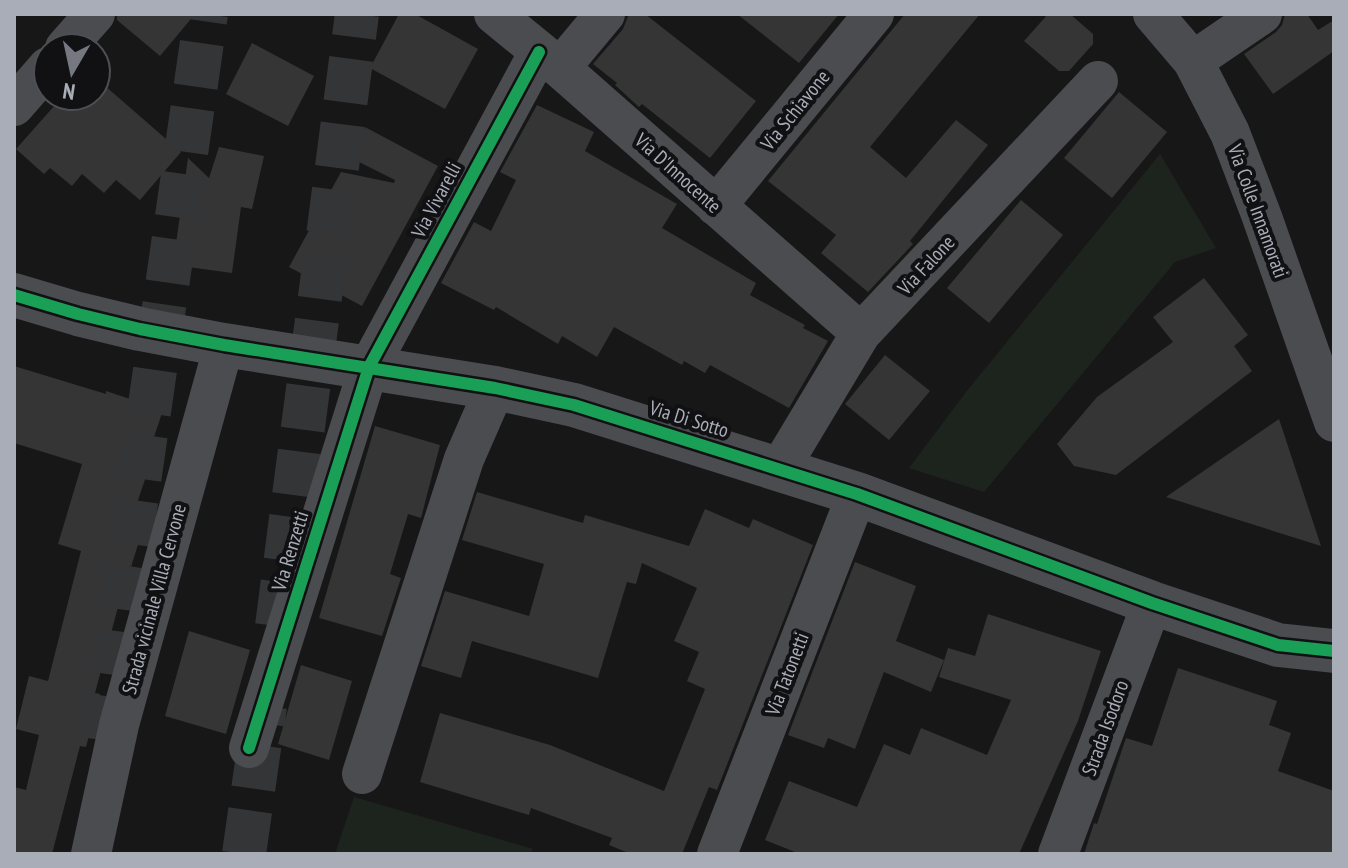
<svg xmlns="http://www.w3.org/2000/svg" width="1348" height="868" font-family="'PT Sans Narrow',sans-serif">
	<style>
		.green { fill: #1d241e }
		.building { fill: #353536 }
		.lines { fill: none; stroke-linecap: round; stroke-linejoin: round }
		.trunk-tunnel { stroke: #343537; stroke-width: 44; stroke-dasharray: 44 22; stroke-linecap: butt }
		.minor { stroke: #4b4c50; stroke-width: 40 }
		.tertiary { stroke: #4b4c50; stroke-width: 44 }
		.cycleway-casing { stroke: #111113; stroke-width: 17 }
		.cycleway { stroke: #1a9f57; stroke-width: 12 }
		.labels { text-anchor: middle; stroke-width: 8; stroke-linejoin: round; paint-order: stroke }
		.street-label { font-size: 20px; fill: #a8adb8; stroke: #111113 }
	</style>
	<rect width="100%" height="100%" fill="#171717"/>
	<path class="green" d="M1160 154 1216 248 1175 262 984 492 909 468 966 392Z
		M354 797 533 849 531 854H335Z"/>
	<path class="building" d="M117 14H195L160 56 117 20Z
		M399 14H415L478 49 445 109 370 68Z
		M629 14H645L756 101 710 158 642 104 639 107 615 85 617 83 593 64 623 29Z
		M737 14H839L799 63Z
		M905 14H980L870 147 906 178 956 120 988 145 910 241 913 244 868 292 821 253 836 235 768 181Z
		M1048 14H1070L1093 34V44L1069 71H1059L1024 41Z
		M1285 14H1307L1318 30 1334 20V51L1273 94 1244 54 1276 32 1282 25Z
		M252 43 314 76 288 126 226 94Z
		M96 78 181 152 140 200 116 180 104 193 82 174 72 186 50 168 44 174 16 149 63 96H96Z
		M1119 92 1167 132 1112 198 1064 158Z
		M537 105 594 132 585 151 677 204 662 228 756 283 750 295 805 325 803 328 828 341 789 408 710 365 705 373 684 361 682 365 614 327 597 357 562 336 558 344 496 307 494 310 441 283 474 222 491 231 516 180 500 172Z
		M365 127 438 166 362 306 289 267 341 172 394 183 395 180 349 157Z
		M219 147 264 156 252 209 241 207 232 273 173 265 188 158 209 178Z
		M1021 200 1063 235 989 323 947 288Z
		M1204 278 1248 335 1234 346 1252 371 1116 475 1074 466 1057 444 1097 397 1173 342 1153 317Z
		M885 355 930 391 889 440 845 404Z
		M14 366 106 394V391L163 410 153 440 158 441 134 512 147 516 131 567 129 566 95 693 100 694 86 747 80 746 52 854H14V787L26 790 39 735 16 729 29 676 48 681 81 551 58 544 82 464 14 443Z
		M1279 419 1321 546 1166 497Z
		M375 426 440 445 421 518 408 514 390 574 401 578 382 636 319 618Z
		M477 492 583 523 585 515 689 546 705 509 749 528 753 519 813 545 717 790 709 787 682 854H631L609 845 612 838 531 808 529 815 420 782 440 713 550 745 664 791 705 689 687 681 699 652 674 641 697 588 642 563 636 584 627 582 598 678 472 641 461 678 421 666 445 591 529 616 544 564 462 540Z
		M855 562 916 586 896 641 944 660 931 692 884 672 855 749 828 738 824 748 788 735Z
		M988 614 1101 651 1078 721 1019 854H800L765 840 789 781 857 807 884 744 910 755 921 728 987 755 1011 700 939 677 948 648 975 656Z
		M189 631 250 650 226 734 165 716Z
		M301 665 352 681 329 760 278 744Z
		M1178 668 1277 701 1269 725 1291 733 1278 771 1334 791V854H1084L1094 823 1097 824 1126 738 1152 746Z"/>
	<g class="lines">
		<path class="trunk-tunnel" d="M277 626 357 14
			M102 740 206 14
			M244 854 265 706"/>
		<path class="minor" d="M494 14 560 68 861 333
			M1153 14 1193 61 1230 133 1262 217 1334 422
			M65 48 95 14
			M1193 61 1262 14
			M560 68 605 14
			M14 106 48 67
			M716 206 874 14
			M780 468 861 333 1098 81
			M249 748 369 367 539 52
			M362 774 464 459 495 388
			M91 854 119 725 224 345
			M717 854 857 494
			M1058 854 1152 603"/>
		<path class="tertiary" d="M14 295 78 314 140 329 224 345 495 388 574 405 857 494 1152 603 1278 645 1334 651"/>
		<defs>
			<path id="cycleway" d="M14 295 78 314 140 329 224 345 495 388 574 405 857 494 1152 603 1278 645 1334 651
				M249 748 369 367 539 52"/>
		</defs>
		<use href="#cycleway" class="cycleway-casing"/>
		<use href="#cycleway" class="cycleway"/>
	</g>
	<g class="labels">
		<g class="street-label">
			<text transform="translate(795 110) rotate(-51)" y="7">Via Schiavone</text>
			<text transform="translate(678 173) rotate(42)" y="7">Via D'Innocente</text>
			<text transform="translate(436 200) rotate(-62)" y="7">Via Vivarelli</text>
			<text transform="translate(1258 211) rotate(70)" y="7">Via Colle Innamorati</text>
			<text transform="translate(926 265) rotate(-47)" y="7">Via Falone</text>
			<text transform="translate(689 419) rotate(17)" y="7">Via Di Sotto</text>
			<text transform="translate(290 551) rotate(-73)" y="7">Via Renzetti</text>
			<text transform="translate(154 599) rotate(-75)" y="7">Strada vicinale Villa Cervone</text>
			<text transform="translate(787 674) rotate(-69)" y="7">Via Tatonetti</text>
			<text transform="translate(1105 728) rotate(-70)" y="7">Strada Isodoro</text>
		</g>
	</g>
	<rect width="1348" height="868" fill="none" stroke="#a8adb8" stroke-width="32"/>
	<g transform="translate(72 72) rotate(189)"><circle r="38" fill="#111113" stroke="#4d4f55" stroke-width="2"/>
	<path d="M0-6L14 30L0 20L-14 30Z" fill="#757880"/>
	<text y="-12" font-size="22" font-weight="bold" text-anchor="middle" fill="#a8adb8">N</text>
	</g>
</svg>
